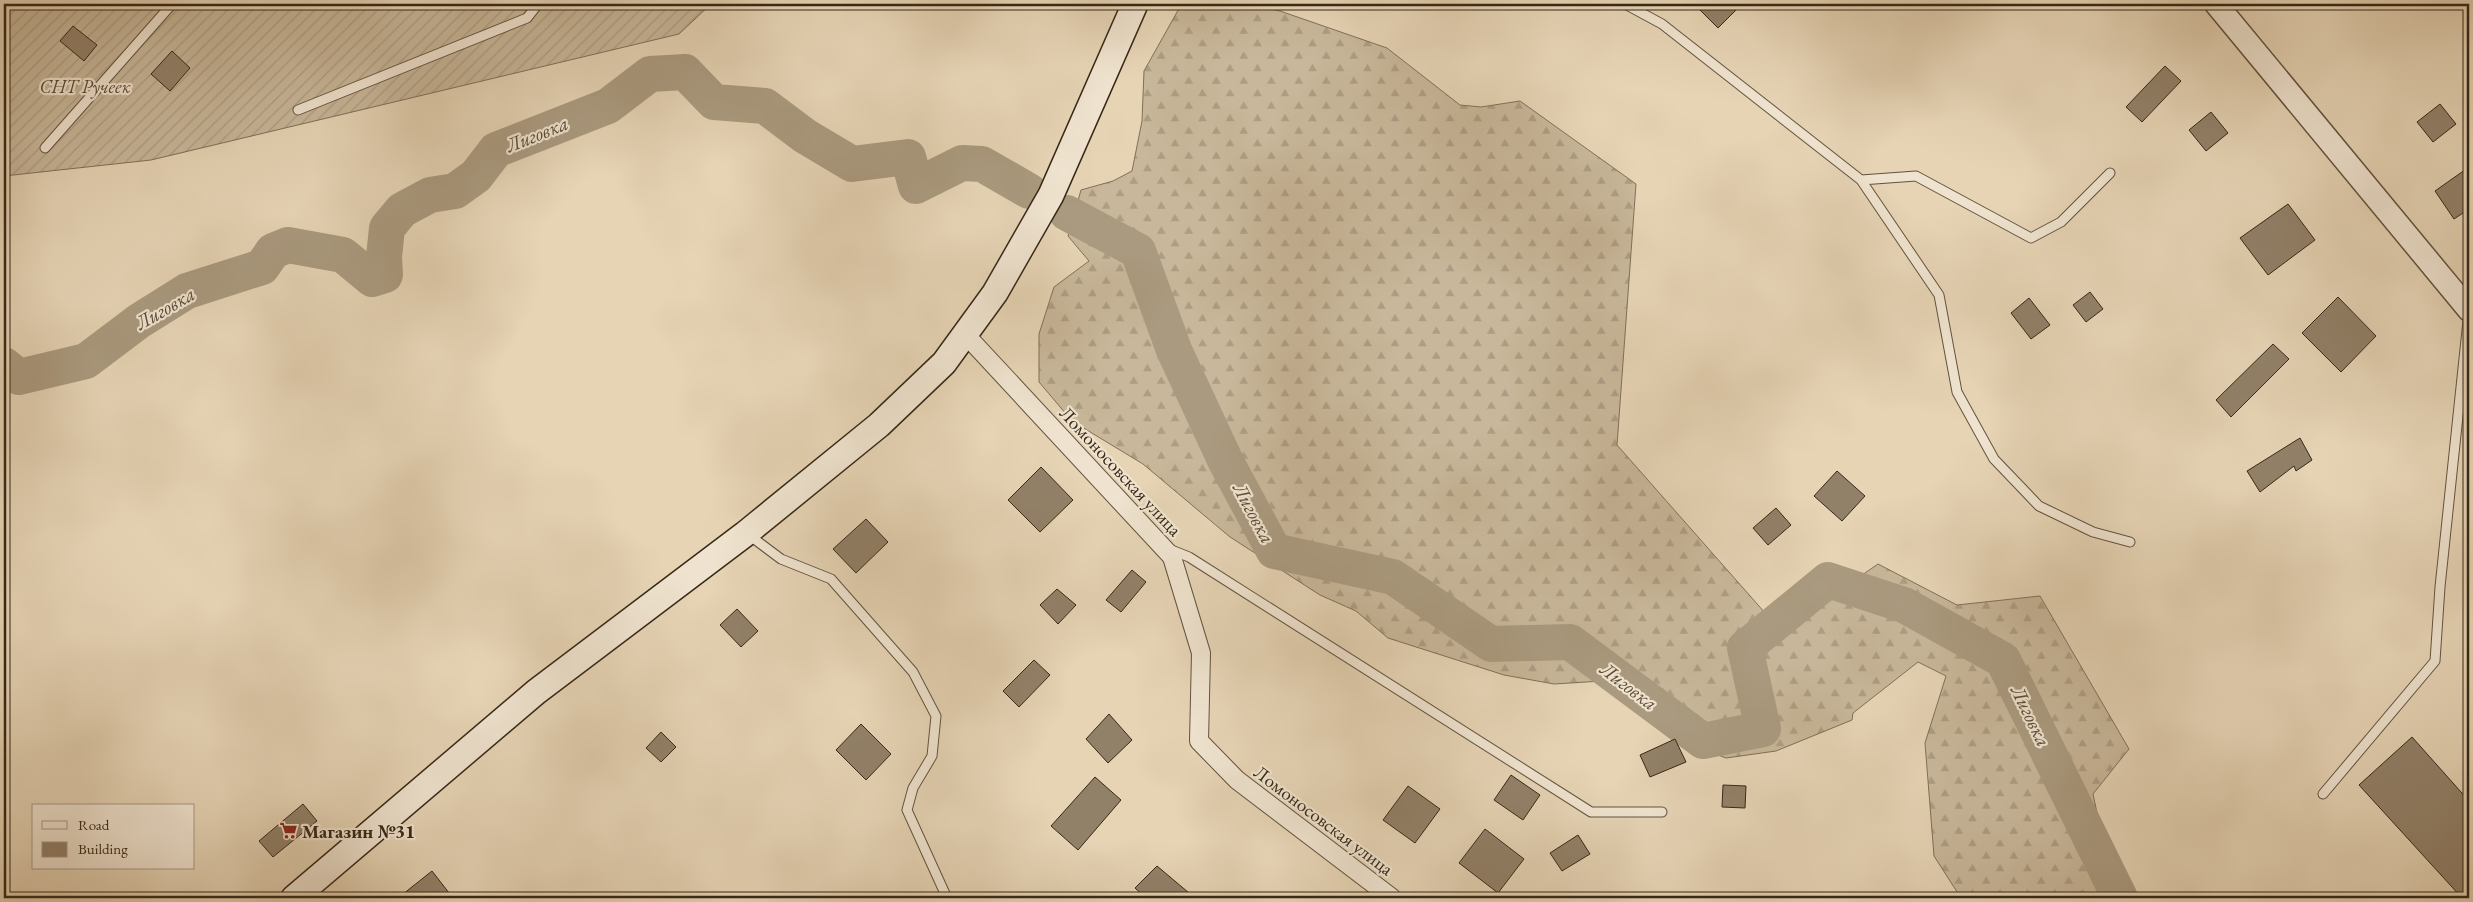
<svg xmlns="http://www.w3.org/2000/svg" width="2473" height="902" font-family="'EB Garamond',serif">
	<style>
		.forest { fill: url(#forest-firs); stroke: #807058 }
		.garden { fill: url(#garden-furrows); stroke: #807058 }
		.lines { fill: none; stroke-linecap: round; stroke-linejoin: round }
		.river { stroke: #aa9a7f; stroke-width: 36 }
		.building { fill: #928169; stroke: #372817 }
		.service-casing { stroke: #63533e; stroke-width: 11 }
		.minor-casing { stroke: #63533e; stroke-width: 20 }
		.tertiary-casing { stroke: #63533e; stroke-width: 25 }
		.secondary-casing { stroke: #372817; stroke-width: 28 }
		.service { stroke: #efe3cf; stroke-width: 9 }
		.minor { stroke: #efe3cf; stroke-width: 18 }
		.tertiary { stroke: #efe3cf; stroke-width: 22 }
		.secondary { stroke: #efe3cf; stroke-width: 25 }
		.labels { text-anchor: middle; stroke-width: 4.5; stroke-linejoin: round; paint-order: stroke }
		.park-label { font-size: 19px; font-style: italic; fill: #5b4c38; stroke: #efe3cf }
		.street-label { font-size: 19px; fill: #372817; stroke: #efe3cf }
		.poi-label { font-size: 19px; font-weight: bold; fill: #372817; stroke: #efe3cf; text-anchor: start }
		.water-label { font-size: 20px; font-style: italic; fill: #5a4a36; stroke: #efe3cf }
	</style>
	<defs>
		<pattern id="forest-firs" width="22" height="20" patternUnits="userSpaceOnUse" patternTransform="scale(1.25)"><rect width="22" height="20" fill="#c8b79a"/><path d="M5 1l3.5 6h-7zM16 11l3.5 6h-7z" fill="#ac9d84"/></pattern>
		<pattern id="garden-furrows" width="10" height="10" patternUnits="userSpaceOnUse" patternTransform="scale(1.25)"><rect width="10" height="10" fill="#c8b79a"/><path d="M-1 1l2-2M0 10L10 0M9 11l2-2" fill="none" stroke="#ac9d84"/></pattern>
	</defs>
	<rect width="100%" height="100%" fill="#e6d4b5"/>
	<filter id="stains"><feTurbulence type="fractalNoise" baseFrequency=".004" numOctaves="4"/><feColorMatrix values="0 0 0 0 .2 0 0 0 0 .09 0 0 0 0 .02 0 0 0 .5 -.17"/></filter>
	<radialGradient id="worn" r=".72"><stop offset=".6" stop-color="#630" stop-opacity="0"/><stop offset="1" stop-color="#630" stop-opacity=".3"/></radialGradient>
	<path class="forest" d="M1246 4 1280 11 1387 48 1460 105 1481 107 1520 101 1636 184 1617 445 1781 631 1878 564 1957 605 2040 596 2129 749 2093 794 2115 898H1961L1934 856 1925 743 1946 676 1918 662 1853 713 1852 720 1776 751 1726 758 1718 755 1663 689 1634 679 1554 684 1504 675 1388 638 1356 611 1320 595 1230 537 1143 464 1072 421 1039 382V334L1054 287 1089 261 1068 236 1081 190 1113 181 1132 171 1142 121 1144 71 1181 5Z"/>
	<path class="garden" d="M4 4H711L679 34 151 160 4 176Z"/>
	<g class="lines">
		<path class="river" d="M1067 213 1138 251 1174 350 1226 462 1274 551 1393 577 1491 644 1570 642 1703 741 1763 729 1745 648 1828 580 1904 605 2003 660 2120 898
			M4 365 19 377 86 361 139 321 187 291 262 267 273 251 288 245 343 255 372 279 385 275 384 257 387 228 402 210 430 195 455 191 476 176 496 150 608 106 650 74 685 72 714 102 765 106 805 136 852 164 908 157 916 186 962 163 982 164 1029 191"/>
	</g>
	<path class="building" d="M1694 4H1742L1718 28Z
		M73 26 97 45 84 61 60 41Z
		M172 51 190 68 170 91 151 74Z
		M2165 66 2181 81 2142 122 2126 107Z
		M2440 104 2456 124 2433 142 2417 122Z
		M2211 112 2228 133 2206 151 2189 130Z
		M2469 167V209L2454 219 2435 191Z
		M2288 204 2315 240 2268 275 2240 238Z
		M2090 292 2103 309 2086 322 2073 305Z
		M2338 297 2376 336 2341 372 2302 333Z
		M2029 298 2050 325 2031 339 2011 313Z
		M2273 344 2289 359 2231 417 2216 400Z
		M2300 438 2312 460 2296 471 2294 466 2260 492 2247 471Z
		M1041 467 1073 500 1040 532 1008 500Z
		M1837 471 1865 496 1842 521 1814 496Z
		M1776 508 1791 525 1768 545 1753 528Z
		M866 519 888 542 856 573 833 549Z
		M1132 570 1146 582 1121 612 1106 600Z
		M1057 589 1076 605 1058 624 1040 605Z
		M737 609 758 631 741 647 720 625Z
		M1034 660 1050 675 1019 707 1003 691Z
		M1109 714 1132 740 1108 763 1086 739Z
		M861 724 891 754 866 780 836 750Z
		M661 732 676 747 661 762 646 748Z
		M2412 737 2469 801V898H2462L2359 785Z
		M1675 739 1686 762 1650 777 1640 755Z
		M1511 775 1540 795 1523 820 1494 800Z
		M1095 777 1121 800 1078 850 1051 826Z
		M1723 785 1746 786 1745 808 1722 807Z
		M1408 786 1440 809 1415 843 1383 820Z
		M303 804 317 821 273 857 259 841Z
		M1485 829 1524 859 1498 893 1459 863Z
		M1578 835 1590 854 1562 871 1550 853Z
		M1157 866 1195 898H1146L1135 888Z
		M432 871 453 898H398Z"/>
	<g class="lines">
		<defs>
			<path id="service" d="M1625 4 1662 24 1861 180 1939 295 1957 392 1994 459 2039 506 2093 532 2130 542
				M298 110 527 18 538 4
				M45 148 172 4
				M1861 180 1916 176 2031 238 2061 222 2110 173
				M749 535 781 559 831 579 913 672 936 716 932 756 913 788 907 810 947 898
				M1169 549 1189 557 1591 812H1662
				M2323 794 2435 661 2440 587 2469 311"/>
			<path id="minor" d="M965 334 1172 557 1201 653 1199 741 1237 780 1392 898"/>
			<path id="tertiary" d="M2216 4 2469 310"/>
			<path id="secondary" d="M294 898 536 692 745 534 879 425 944 363 995 293 1051 195 1135 4"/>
		</defs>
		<use href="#service" class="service-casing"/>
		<use href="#minor" class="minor-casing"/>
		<use href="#tertiary" class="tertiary-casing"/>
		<use href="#secondary" class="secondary-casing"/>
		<use href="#service" class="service"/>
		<use href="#minor" class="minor"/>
		<use href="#tertiary" class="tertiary"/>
		<use href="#secondary" class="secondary"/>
	</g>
	<defs>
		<symbol id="supermarket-bare" viewBox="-9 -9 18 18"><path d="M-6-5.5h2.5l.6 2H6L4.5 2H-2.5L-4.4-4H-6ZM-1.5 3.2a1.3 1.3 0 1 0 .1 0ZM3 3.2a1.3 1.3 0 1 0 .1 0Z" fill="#8f2418" stroke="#efe3cf" stroke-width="2.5" paint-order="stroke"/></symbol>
	</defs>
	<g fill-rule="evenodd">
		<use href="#supermarket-bare" x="276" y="818" width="25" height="25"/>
	</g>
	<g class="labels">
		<g class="park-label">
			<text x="85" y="93">СНТ Ручеек</text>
		</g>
		<g class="street-label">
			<text transform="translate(1121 471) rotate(47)" y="7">Ломоносовская улица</text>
			<text transform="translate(1324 820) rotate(37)" y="7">Ломоносовская улица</text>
		</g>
		<g class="poi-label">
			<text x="302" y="838">Магазин №31</text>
		</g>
		<g class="water-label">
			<text transform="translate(537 134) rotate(-22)" y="7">Лиговка</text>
			<text transform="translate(165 308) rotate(-30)" y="7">Лиговка</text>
			<text transform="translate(1254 513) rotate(62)" y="7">Лиговка</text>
			<text transform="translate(1629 686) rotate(37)" y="7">Лиговка</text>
			<text transform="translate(2031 716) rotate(64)" y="7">Лиговка</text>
		</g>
	</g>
	<rect width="2473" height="902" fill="none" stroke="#e6d4b5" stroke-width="20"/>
	<rect x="5" y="5" width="2463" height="892" fill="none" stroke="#372817" stroke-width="2.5"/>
	<rect x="10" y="10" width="2453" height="882" fill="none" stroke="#372817"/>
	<rect x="32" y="804" width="162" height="65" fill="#efe3cf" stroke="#a59885"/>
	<rect x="42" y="821" width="25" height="8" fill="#efe3cf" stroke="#a59885"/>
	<text x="78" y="830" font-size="15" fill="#372817">Road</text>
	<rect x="42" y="842" width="25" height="15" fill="#928169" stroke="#a59885"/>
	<text x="78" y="854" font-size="15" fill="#372817">Building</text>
	<rect width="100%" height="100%" filter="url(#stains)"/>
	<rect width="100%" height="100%" fill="url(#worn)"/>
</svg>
